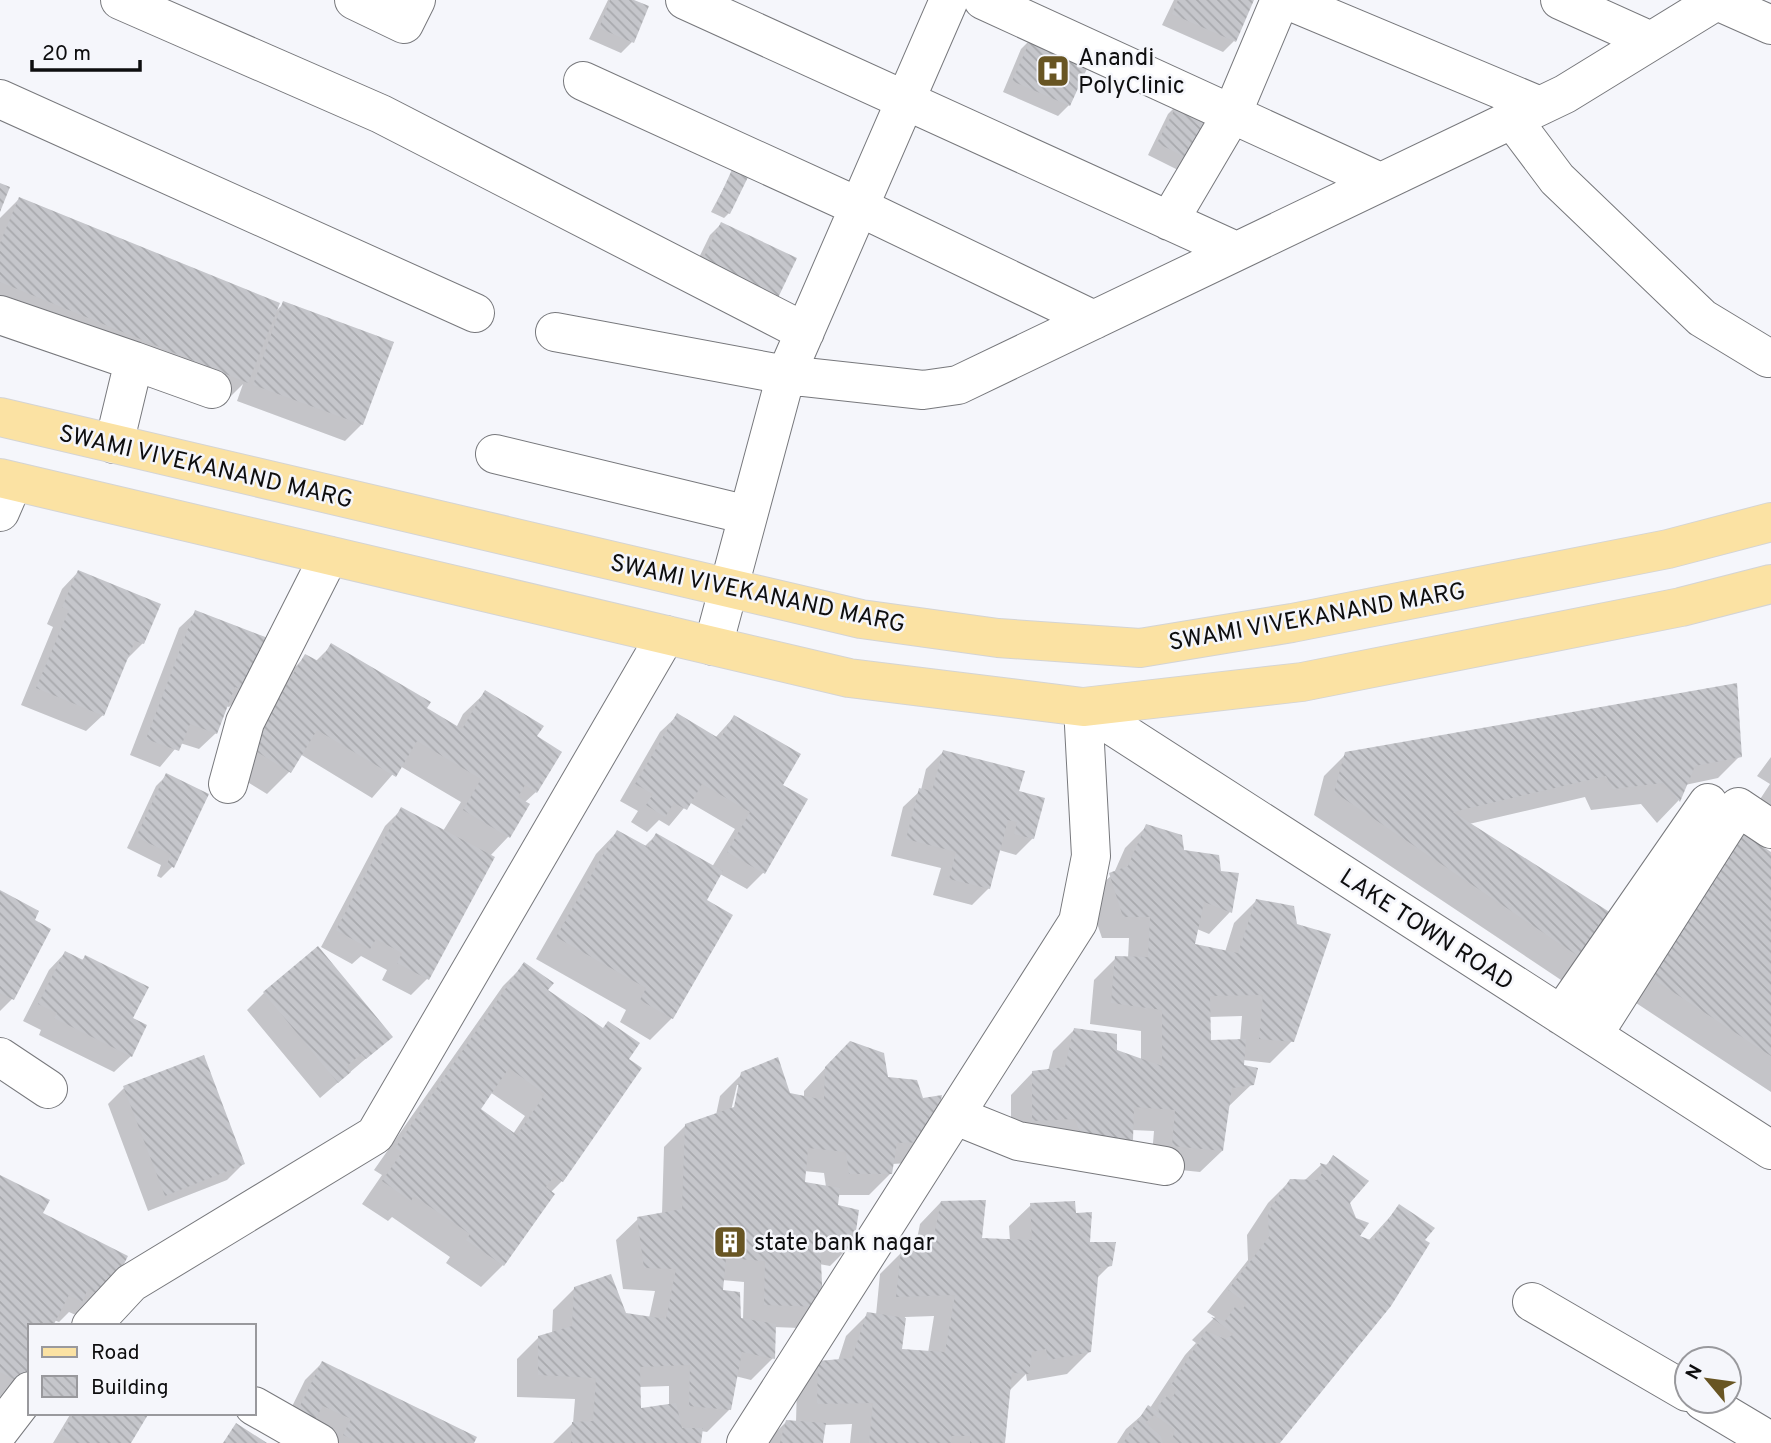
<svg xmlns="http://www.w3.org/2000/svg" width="1771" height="1443" font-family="Overpass,sans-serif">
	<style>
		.shadow { fill: #0003; fill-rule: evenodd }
		.building { fill: url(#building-back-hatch); fill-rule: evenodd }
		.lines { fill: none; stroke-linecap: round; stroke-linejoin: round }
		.minor-casing { stroke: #77787c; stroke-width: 40 }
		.major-casing { stroke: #d4d4d4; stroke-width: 40 }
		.minor { stroke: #fff; stroke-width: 38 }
		.major { stroke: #fbe2a3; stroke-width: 38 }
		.labels { text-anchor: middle; stroke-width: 5; stroke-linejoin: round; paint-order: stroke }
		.poi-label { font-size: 24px; fill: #0e0e0f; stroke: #f5f6fb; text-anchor: start }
		.street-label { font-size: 24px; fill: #0e0e0f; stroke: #f5f6fb }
	</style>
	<defs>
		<pattern id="building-back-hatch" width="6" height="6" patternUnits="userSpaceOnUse" patternTransform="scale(1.75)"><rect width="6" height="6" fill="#c5c6cb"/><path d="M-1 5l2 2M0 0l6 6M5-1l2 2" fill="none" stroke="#a8a9ad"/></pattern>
	</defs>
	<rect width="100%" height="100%" fill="#f5f6fb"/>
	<path class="shadow" d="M608 0H630L632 42 621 53 589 39Z
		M1174 0H1252L1234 41 1223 52 1162 25Z
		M1032 38 1069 105 1058 116 1003 92 1021 49Z
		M1179 103 1189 159 1178 170 1148 155 1168 114Z
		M736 165 729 213 724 218 711 212Z
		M19 199 274 313 284 303 362 424 345 441 237 401 243 384 224 403 0 312V218Z
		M721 224 795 259 690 276 710 235Z
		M78 572 143 643 126 660 103 715 86 731 21 705 53 627 47 624 62 589Z
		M196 612 246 691 229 707 226 706 216 733 199 749 180 743 160 767 130 755 179 628Z
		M332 645 456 728 463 714 485 693 535 737 536 792 524 803 528 805 508 837 490 856 427 979 411 995 382 980 387 970 361 956 352 964 321 947 385 826 402 809 443 831 461 802 400 766 372 798 300 754 289 772 267 794 228 770 284 678 306 656 315 662Z
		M677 716 715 738 734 717 781 786 763 873 747 889 720 874 704 901 672 1018 650 1040 620 1022 626 1010 536 959 596 854 617 832 644 847 656 835 712 867 735 829 689 802 669 826 659 820 647 832 631 822 638 811 620 801 660 732Z
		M943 752 1017 793 1033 838 1016 855 999 850 989 888 972 905 933 895 941 868 891 856 903 807 921 790 926 769Z
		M1346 754 1740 756 1718 778 1685 785 1678 801 1657 823 1641 804 1591 810 1585 797 1469 824 1620 920 1567 984 1314 815 1324 776Z
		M1771 757V818L1755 807 1770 784 1757 776Z
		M167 775 172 867 161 878 157 876 161 865 127 848 156 786Z
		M1147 826 1182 851 1230 912 1209 934 1197 929 1193 945 1225 952 1234 923 1256 901 1292 1041 1270 1063 1243 1060 1242 1066 1252 1084 1228 1107 1222 1151 1200 1172 1151 1167 1154 1131 1132 1130V1139L1110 1161 1011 1142V1095L1032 1073 1048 1071 1053 1051 1075 1029 1116 1051 1141 1060V1031L1090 1024 1094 980 1116 958H1128L1129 938H1102L1088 897 1114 873 1125 848ZM1242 1016 1240 1041 1209 1042V1017Z
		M1771 854V1092L1627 997Z
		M0 892 12 999 0 1011Z
		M65 953 81 961 85 957 131 1019V1056L114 1072 39 1035 41 1030 23 1021 49 970Z
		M525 964 546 990 640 1069 562 1181 550 1193 503 1265 481 1287 446 1263 450 1257 392 1217 388 1221 362 1204 382 1175 374 1170 503 986ZM490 1092 525 1116 513 1134 478 1110Z
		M264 993 391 1037 320 1098 247 1010Z
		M828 1065 886 1078 922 1100 939 1097 909 1163 892 1164 891 1173 869 1195H837L836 1207 852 1244 830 1266 819 1264 821 1307 799 1328 774 1327 773 1358 751 1380 735 1376 729 1410 707 1432 701 1431 699 1443H553L573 1423 575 1399 517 1397V1359L539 1337 552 1334 553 1310 575 1288 625 1314 649 1318 655 1291 623 1289 616 1240 638 1219 662 1214 664 1147 686 1125 716 1115 720 1096 742 1074 788 1095 804 1098V1091ZM737 1085H740L733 1116 730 1115ZM804 1171 824 1173 826 1187 803 1183ZM722 1280 744 1282 743 1320H739L722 1292ZM669 1386V1406L639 1410V1387Z
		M124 1088 243 1164 227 1180 148 1211 108 1104Z
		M1333 1158 1358 1237 1368 1241 1399 1207 1422 1241 1278 1443H1117L1126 1429 1150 1408 1185 1355 1196 1343 1192 1340 1215 1317 1207 1312 1248 1260 1247 1235 1268 1203 1290 1181H1304L1321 1165 1325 1166Z
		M0 1177 41 1214 126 1257 80 1317 69 1312 59 1322 54 1320 30 1326V1368L0 1405Z
		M941 1202 981 1240 1010 1241 1009 1226 1031 1205 1074 1215 1089 1243 1110 1265 1096 1279 1089 1352 1067 1374 1027 1381 1026 1374 1008 1392 1003 1443H850L852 1424 824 1425 822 1443H765L786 1422H796L797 1385 819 1363 838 1361 846 1336 868 1314 876 1315 880 1274 902 1252 915 1249 920 1224ZM934 1316 928 1353 900 1351 905 1317Z
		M322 1363 472 1443H332L281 1429 305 1380Z
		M71 1413H147L129 1443H53Z"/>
	<path class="building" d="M610 0H634L649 6 634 43 599 28Z
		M1178 0H1254L1236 42 1172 14Z
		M1032 36 1090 62 1070 106 1012 81Z
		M1179 101 1212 118 1191 160 1157 143Z
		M735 163 751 171 730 214 715 207Z
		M0 183 10 187 0 212Z
		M19 197 280 303 248 383 0 282V243Z
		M721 222 797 258 776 302 700 265Z
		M283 301 394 342 363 425 253 385Z
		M78 570 161 604 144 644 135 641 104 716 36 688 69 610 62 607Z
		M195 610 268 638 247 692 235 687 217 734 190 724 179 751 146 739Z
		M331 643 431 702 427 708 462 729 485 690 544 726 537 736 562 752 537 793 525 785 518 797 530 804 510 838 463 810 481 779 417 741 396 777 317 730 291 773 249 747 305 654 320 662Z
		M1737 683 1742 757 1695 766 1680 802 1663 783 1613 789 1606 776 1453 812 1622 920 1590 964 1334 792 1345 752Z
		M677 713 720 739 734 715 801 754 783 785 808 799 765 874 727 852 750 812 702 784 687 810 674 803 665 817 646 805 653 794 635 784Z
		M943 750 1025 771 1019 791 1045 798 1034 839 1014 834 1017 822 1008 820 990 889 949 879 956 852 906 839 919 788 932 791Z
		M166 773 209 794 174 868 167 864 171 854 136 837Z
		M401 807 495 857 429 980 397 963 402 953 376 939 370 949 336 930Z
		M1146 824 1182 835 1184 850 1219 855 1221 871 1239 873 1232 913 1204 902 1195 944 1238 953 1256 899 1294 906 1297 924 1331 934 1294 1042 1259 1039 1263 995 1210 996 1211 1040 1246 1039 1244 1065 1258 1068 1254 1085 1232 1088 1223 1151 1172 1146 1175 1110 1134 1107 1133 1140 1083 1141 1075 1119 1032 1121V1071L1065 1067 1074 1028 1117 1034V1050L1162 1066V1010L1111 1003 1115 956 1148 957 1150 917H1123L1109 873 1128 866Z
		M617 830 648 847 656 833 723 871 707 900 733 915 673 1019 640 1000 646 988 556 937Z
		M1741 832 1771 852V1056L1647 975Z
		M0 890 39 911 35 920 51 929 14 1000 0 993Z
		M318 946 393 1037 366 1059 361 1054 347 1066 351 1072 338 1083 263 992Z
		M65 951 83 960 85 955 149 987 133 1018 147 1025 132 1057 54 1018 57 1013 38 1004Z
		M524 962 554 983 548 990 603 1028 608 1021 640 1043 629 1059 642 1068 563 1182 554 1176 546 1187 555 1194 504 1266 466 1240 470 1234 414 1196 411 1201 382 1181 402 1152 395 1148ZM509 1068 545 1094 517 1135 481 1109Z
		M850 1041 884 1053 888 1077 917 1080 923 1098 942 1095 933 1142 897 1143 892 1174H849L846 1152 808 1148 805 1182 840 1188 838 1205 859 1210 854 1245 820 1238 823 1307 764 1305 765 1261 726 1258 723 1290 740 1292 741 1318 776 1324 775 1359 742 1352 731 1410 689 1406 690 1365 640 1367 641 1408 676 1403 682 1428H703L701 1443H571L572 1422 593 1421 596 1378 538 1375V1336L572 1326 574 1287 611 1274 626 1313 666 1319 676 1269 644 1268 637 1217 682 1209 685 1124 734 1107 741 1072 778 1057 790 1093 824 1100 825 1067Z
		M204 1055 245 1164 165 1196 123 1086Z
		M1333 1155 1369 1181 1350 1203 1356 1218 1369 1223 1360 1236 1373 1241 1399 1204 1435 1228 1425 1240 1430 1243 1391 1306 1280 1443H1179L1173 1437 1175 1429 1154 1415 1145 1423 1160 1435 1163 1443H1123L1148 1405 1159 1412 1158 1406 1167 1396 1171 1400 1177 1389 1171 1385 1206 1331 1225 1339 1234 1334 1211 1317 1225 1321 1235 1307 1242 1310 1247 1303 1228 1290 1269 1237 1268 1212 1290 1179 1317 1180 1323 1172 1320 1163 1327 1165Z
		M0 1175 50 1200 43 1213 128 1256 115 1282 103 1297 88 1289 82 1302 69 1295 53 1326H30V1372L23 1384 0 1372Z
		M986 1200 982 1238 1032 1240 1030 1203 1075 1201 1076 1213 1092 1212 1090 1242H1116L1112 1266 1099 1268 1091 1352 1048 1360 1046 1349 1032 1352 1029 1374 1012 1373 1005 1443H970V1436H952L951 1443H869L873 1403 817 1404 818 1361 852 1358 867 1312 906 1318 902 1349 945 1352 955 1295 896 1297 901 1250 932 1245 941 1201Z
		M322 1361 477 1437 474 1443H359L343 1435 351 1419 323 1406 314 1421 297 1412Z
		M74 1413H149L131 1443H75L61 1434Z
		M786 1420 826 1423 823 1443H780Z
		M236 1423 267 1443H223Z"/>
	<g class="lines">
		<defs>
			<path id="minor" d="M120 0 381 114 805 332
				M354 0 404 24 416 0
				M685 0 1236 251
				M983 0 1380 182
				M1287 0 1540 106
				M1560 0 1651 41
				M1717 1 1771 25
				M583 81 859 207 1094 320
				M0 99 475 313
				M1512 119 1557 179 1702 318 1768 358
				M1169 221 1232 114 1280 0
				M0 315 134 361 114 444
				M555 332 786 375 923 390 958 385 1565 94 1718 0
				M134 361 212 389
				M495 454 748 515
				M0 512 13 482
				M713 646 786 375 949 0
				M1083 707 1771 1150
				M228 784 245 722 329 556
				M1561 1015 1708 803
				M1593 1035 1738 807 1771 829
				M0 1057 48 1089
				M956 1116 1018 1141 1165 1166
				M1532 1302 1687 1392
				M91 1326 131 1283 375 1135 666 635
				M1703 1401 1760 1435
				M254 1406 319 1443
				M0 1430 30 1391
				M746 1443 1078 922 1091 856 1083 707"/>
			<path id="major" d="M0 417 861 619 998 638 1140 648 1292 623 1668 549 1771 522
				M0 478 849 678 1083 707 1302 682 1681 607 1771 584"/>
		</defs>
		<use href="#minor" class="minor-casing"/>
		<use href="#major" class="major-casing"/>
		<use href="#minor" class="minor"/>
		<use href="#major" class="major"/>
	</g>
	<defs>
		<symbol id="hospital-square" viewBox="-11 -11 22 22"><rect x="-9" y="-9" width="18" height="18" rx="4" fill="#685523" stroke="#f5f6fb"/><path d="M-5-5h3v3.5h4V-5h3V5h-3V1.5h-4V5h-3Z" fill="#fff"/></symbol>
		<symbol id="building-square" viewBox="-11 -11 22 22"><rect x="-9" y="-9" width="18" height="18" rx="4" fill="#685523" stroke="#f5f6fb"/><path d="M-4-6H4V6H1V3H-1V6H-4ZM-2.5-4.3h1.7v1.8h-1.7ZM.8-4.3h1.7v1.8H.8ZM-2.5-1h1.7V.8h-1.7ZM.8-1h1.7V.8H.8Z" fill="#fff"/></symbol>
	</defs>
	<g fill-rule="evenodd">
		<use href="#hospital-square" x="1034" y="52" width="38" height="38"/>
		<use href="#building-square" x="711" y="1223" width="38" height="38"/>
	</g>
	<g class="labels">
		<g class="poi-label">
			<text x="1078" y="65">Anandi<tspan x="1078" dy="28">PolyClinic</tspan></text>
			<text x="754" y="1250">state bank nagar</text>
		</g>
		<g class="street-label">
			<text transform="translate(206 466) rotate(13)" y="8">SWAMI VIVEKANAND MARG</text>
			<text transform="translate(758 593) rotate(12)" y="8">SWAMI VIVEKANAND MARG</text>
			<text transform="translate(1317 616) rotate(-10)" y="8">SWAMI VIVEKANAND MARG</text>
			<text transform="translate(1427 929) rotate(33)" y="8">LAKE TOWN ROAD</text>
		</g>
	</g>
	<rect x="28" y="1324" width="228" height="91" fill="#f5f6fb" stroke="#99999d" stroke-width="2"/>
	<rect x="42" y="1347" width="35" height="10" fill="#fbe2a3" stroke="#99999d" stroke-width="2"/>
	<text x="91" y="1359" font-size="21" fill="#0e0e0f">Road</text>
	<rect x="42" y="1376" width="35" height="21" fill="url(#building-back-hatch)" stroke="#99999d" stroke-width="2"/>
	<text x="91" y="1394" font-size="21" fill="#0e0e0f">Building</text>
	<g transform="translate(1708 1380) rotate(299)"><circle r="33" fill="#f5f6fb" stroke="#99999d" stroke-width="2"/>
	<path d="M0-5L12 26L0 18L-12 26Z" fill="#685523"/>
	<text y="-10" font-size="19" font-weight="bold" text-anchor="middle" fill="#0e0e0f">N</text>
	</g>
	<path d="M32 60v10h108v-10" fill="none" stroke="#0e0e0f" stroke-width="3.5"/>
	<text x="42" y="60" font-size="21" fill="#0e0e0f" stroke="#f5f6fb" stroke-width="5" paint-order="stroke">20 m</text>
</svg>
